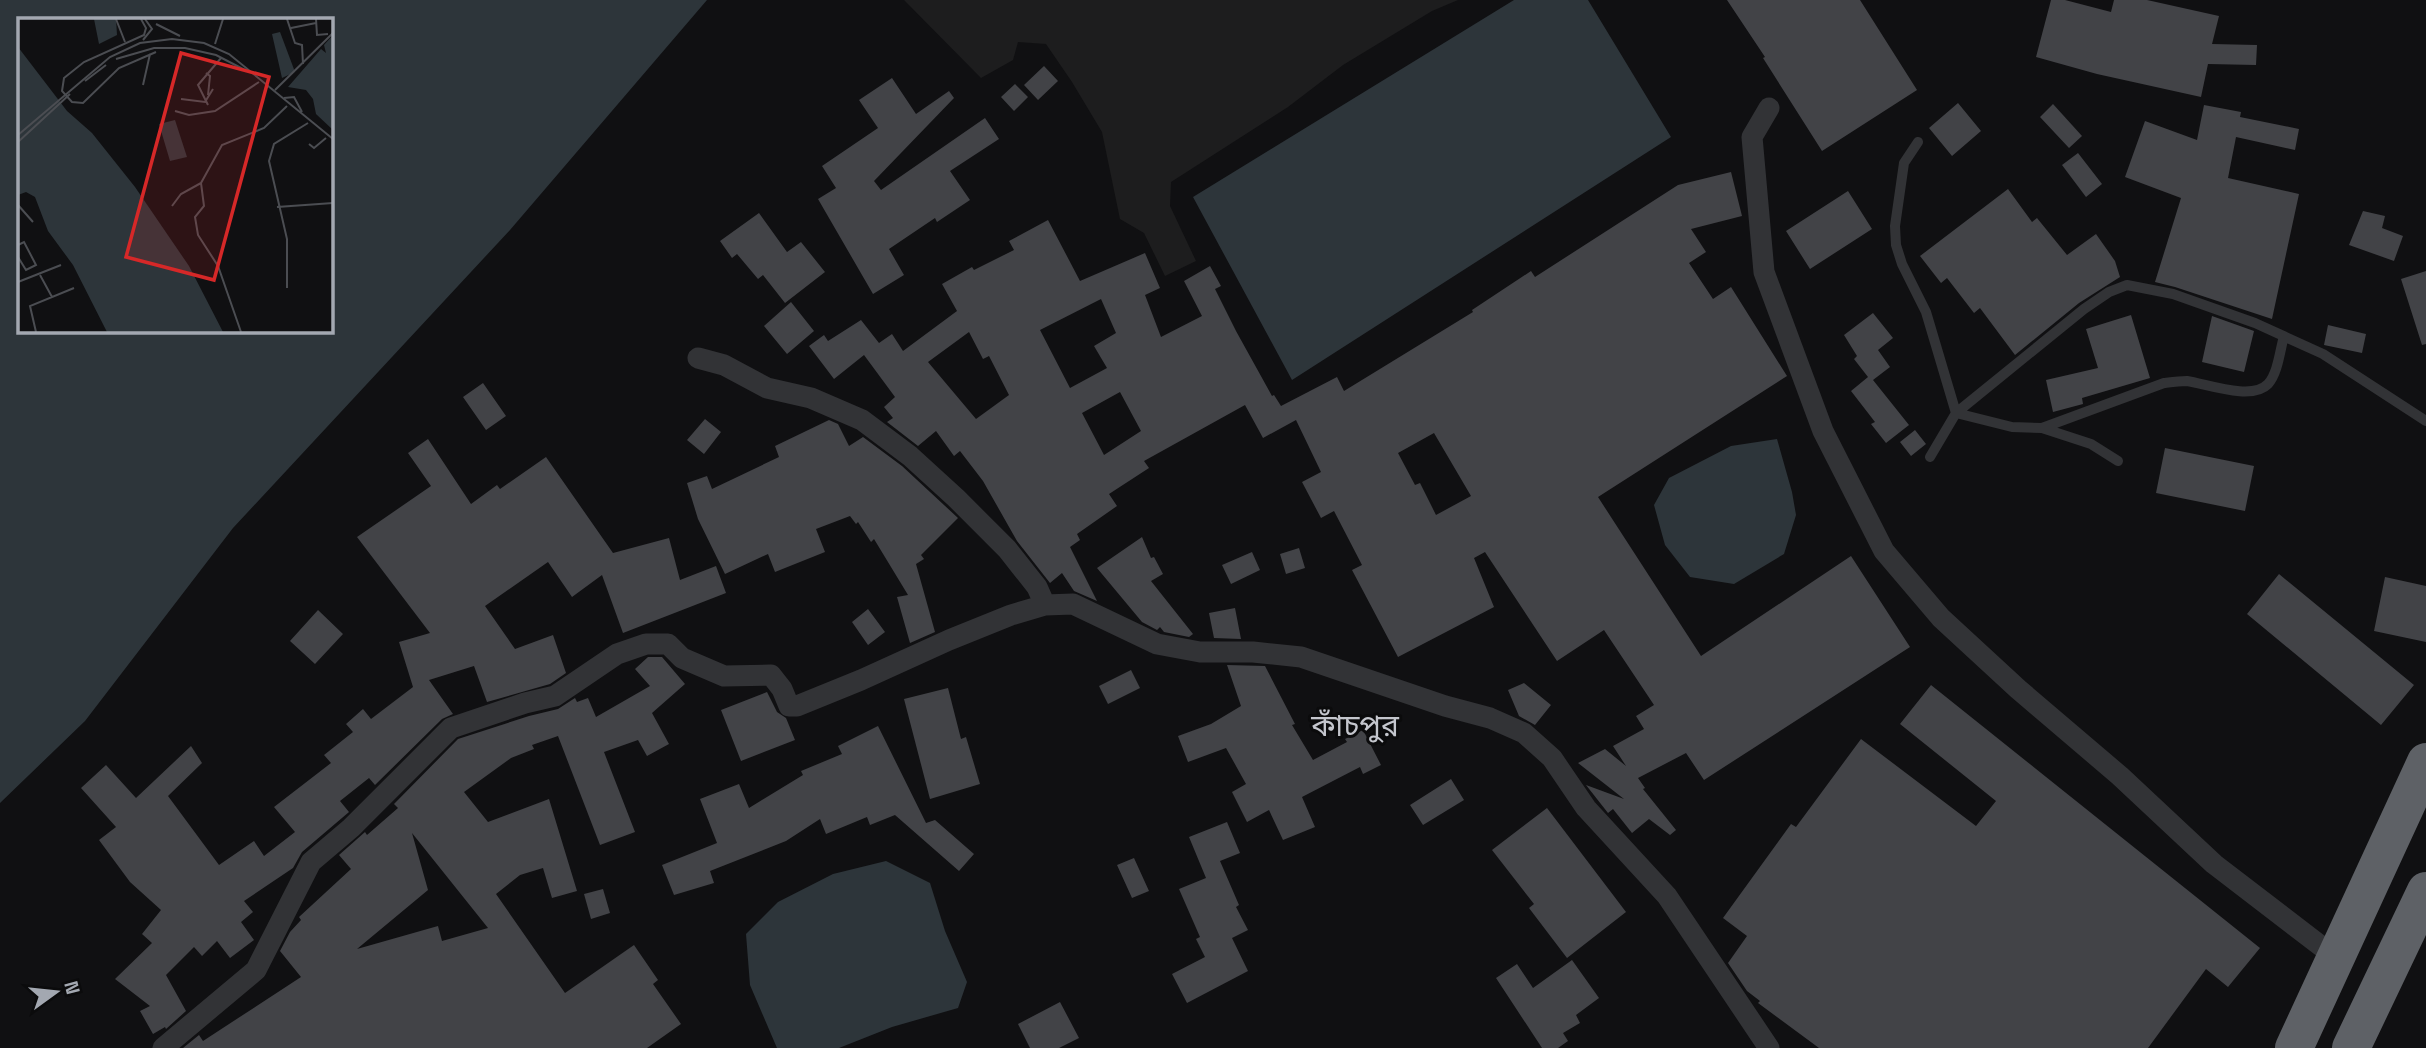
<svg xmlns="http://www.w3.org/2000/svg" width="2426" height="1048" font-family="'Space Grotesk','Noto Sans Bengali',sans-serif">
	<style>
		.built { fill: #1d1d1e }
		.water { fill: #2d353a; fill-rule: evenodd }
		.building { fill: #424347; fill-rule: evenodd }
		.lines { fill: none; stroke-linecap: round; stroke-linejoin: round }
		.lane { stroke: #323336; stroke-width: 10 }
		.street { stroke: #323336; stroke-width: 21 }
		.highway { stroke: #5e6166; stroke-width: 38 }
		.labels { text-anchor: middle; stroke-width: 6; stroke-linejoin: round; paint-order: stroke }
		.quarter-label { font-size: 30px; fill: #c4c6cd; stroke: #0b0b0c }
		.inset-road { fill: none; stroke: #4b4d52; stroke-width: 2 }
		.view { fill: #d62828; fill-opacity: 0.15; stroke: #d62828; stroke-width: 3.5 }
		.inset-edge { fill: none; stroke: #a3a8b1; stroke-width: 3.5 }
	</style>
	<rect width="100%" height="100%" fill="#101012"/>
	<path class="built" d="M904 0H1458L1432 11 1343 65 1288 107 1171 182 1170 206 1196 261 1165 276 1144 233 1120 219 1102 132 1072 82 1046 44 1018 42 1013 60 981 78Z"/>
	<path class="water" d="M0 0H707L510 230 233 528 85 721 0 803ZM19 19H331V331H19Z
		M1514 0H1588L1671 137 1292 380 1193 197Z
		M1777 439 1792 492 1796 515 1784 554 1734 584 1690 577 1665 545 1654 505 1669 478 1731 446Z
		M886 861 930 883 945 931 967 982 958 1008 892 1027 839 1048H777L750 985 746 934 778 902 833 874Z"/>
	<path class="building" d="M1727 0H1860L1917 90 1822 151 1763 58 1765 57Z
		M2051 0H2065L2111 12 2114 0H2147L2219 16 2212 44 2257 45 2256 65 2208 64 2201 97 2097 74 2036 57Z
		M1044 66 1058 81 1038 100 1024 85Z
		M892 78 916 114 949 91 954 98 874 181 881 190 985 118 999 139 950 171 970 200 937 222 935 218 889 249 904 275 873 294 818 199 836 188 822 166 878 128 859 100Z
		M1015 84 1028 97 1014 111 1001 97Z
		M1958 103 1981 131 1952 156 1929 128Z
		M2053 104 2082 136 2069 148 2040 117Z
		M2204 105 2241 112 2240 117 2299 129 2295 150 2236 137 2228 178 2299 194 2272 319 2175 287 2155 282 2181 198 2125 177 2145 121 2197 140Z
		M2078 153 2102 184 2086 197 2062 165Z
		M1731 172 1742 216 1691 229 1706 252 1689 263 1713 299 1731 287 1787 376 1598 497 1701 656 1851 556 1910 647 1704 780 1686 753 1638 778 1645 788 1643 789 1676 830 1670 835 1649 819 1632 833 1613 809 1608 813 1586 785 1624 799 1578 763 1605 749 1626 766 1613 746 1644 729 1636 716 1654 705 1604 630 1557 661 1485 552 1474 558 1494 607 1398 657 1352 570 1362 565 1334 511 1321 518 1302 482 1321 472 1296 420 1263 438 1245 405 1144 461 1149 468 1109 494 1117 506 1077 534 1080 540 1070 547 1097 601 1074 591 1062 573 1050 583 1017 541 983 481 960 451 954 456 936 431 918 446 887 422 893 418 884 407 895 397 864 355 834 379 809 346 824 335 828 341 861 320 879 343 892 334 903 351 957 311 942 284 972 267 974 270 1014 250 1009 241 1048 220 1080 281 1145 253 1160 288 1145 295 1161 337 1202 316 1184 281 1210 266 1221 286 1215 289 1236 331 1272 396 1274 395 1281 406 1337 377 1344 391 1473 312 1472 310 1531 271 1535 277 1678 185ZM1101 299 1116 333 1094 346 1107 368 1070 388 1040 330ZM969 332 983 359 989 356 1009 395 976 419 928 362ZM1120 392 1141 431 1104 455 1082 413ZM1434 433 1471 496 1436 515 1420 483 1415 485 1398 453Z
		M2008 189 2032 222 2037 218 2067 255 2096 234 2115 261 2120 277 2079 303 2015 355 1980 308 1974 313 1947 278 1941 283 1920 256Z
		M1848 191 1872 229 1810 269 1786 231Z
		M2363 211 2385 216 2382 228 2403 236 2394 261 2349 245Z
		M759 213 787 252 801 242 825 272 785 303 763 275 758 279 737 254 732 258 720 241Z
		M2426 271V344L2422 345 2401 279Z
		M791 302 814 331 787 354 764 326Z
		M1873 313 1893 338 1878 350 1890 367 1873 380 1909 425 1886 443 1871 424 1875 422 1851 391 1868 377 1854 359 1857 356 1844 335Z
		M2131 315 2150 378 2082 398 2083 404 2053 412 2046 380 2098 368 2086 329Z
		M2212 316 2254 331 2244 372 2202 362Z
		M2328 325 2366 334 2362 353 2324 345Z
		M483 383 506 416 486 430 463 397Z
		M705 419 721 432 704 454 687 440Z
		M829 420 838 424 849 446 863 437 902 466 958 518 921 555 924 559 916 564 935 632 910 643 897 597 908 595 874 539 871 542 858 522 856 524 850 516 816 529 825 552 775 572 768 554 725 574 698 519 687 483 707 476 712 489 779 457 775 446Z
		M1915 430 1926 444 1911 456 1900 442Z
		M428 439 471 504 497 485 500 489 546 457 613 553 669 538 680 580 716 566 726 593 623 633 602 575 572 597 548 562 485 606 515 649 553 635 566 673 550 684 487 702 474 666 429 680 453 714 442 719 375 785 369 778 340 801 349 812 302 852 293 868 244 901 253 912 241 922 254 940 230 958 217 941 202 956 194 947 166 975 186 1011 166 1029 165 1027 153 1034 140 1011 150 1006 115 979 152 943 142 934 161 910 130 882 99 840 116 827 81 788 106 765 136 798 191 746 202 763 168 796 219 865 254 841 264 856 295 832 274 807 331 763 324 755 353 732 346 724 363 709 371 719 413 687 399 642 430 633 357 537 431 486 408 453Z
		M2165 448 2254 466 2245 511 2156 493Z
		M1142 537 1151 558 1154 557 1163 574 1151 581 1193 634 1189 637 1164 632 1160 627 1157 630 1142 622 1097 568Z
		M1299 548 1305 568 1286 574 1280 554Z
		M1252 552 1260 570 1231 584 1222 565Z
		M2279 574 2414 685 2381 725 2247 614Z
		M2385 577 2426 586V642L2374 631Z
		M1235 608 1241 639 1214 638 1209 613Z
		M868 609 885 632 868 645 852 622Z
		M318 610 343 634 315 664 290 641Z
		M648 657H662L685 684 652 713 669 744 647 756 638 740 604 752 635 832 600 845 558 736 532 745 534 749 511 758 464 792 488 822 549 799 577 891 552 898 543 868 520 875 496 894 565 993 634 945 658 980 653 984 681 1024 647 1048H183L199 1035 203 1041 301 977 280 951 290 932 301 920 299 917 351 869 339 855 365 832 367 835 398 808 394 804 458 739 529 716 558 709 575 698 577 702 588 698 596 717 650 686 635 669ZM412 833 488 928 442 941 438 926 357 949 428 890Z
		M1227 665 1265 666 1295 724 1292 725 1313 760 1347 742 1345 739 1363 730 1381 765 1363 774 1360 767 1302 797 1315 827 1283 840 1269 810 1247 822 1232 792 1246 784 1226 748 1188 762 1178 736 1211 724 1241 706Z
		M1131 670 1140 688 1108 704 1099 686Z
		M1524 683 1551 705 1535 725 1519 716 1508 690Z
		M1931 685 2260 948 2228 987 2206 969 2148 1048H1819L1758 1003 1760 1001 1747 991 1728 963 1747 936 1723 918 1791 824 1796 827 1861 739 1976 826 1996 801 1900 724Z
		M948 688 961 739 966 737 980 784 930 799 904 699Z
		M767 692 777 712 786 718 795 740 741 761 721 710Z
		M878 726 926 823 935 820 974 854 959 871 895 815 870 825 867 817 826 834 820 819 786 841 710 871 714 883 674 895 662 865 717 843 700 799 739 784 749 808 803 775 801 771 842 754 838 746Z
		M1451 779 1464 800 1423 825 1410 805Z
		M1547 808 1626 912 1567 958 1529 908 1534 904 1492 850Z
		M1227 822 1240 853 1220 861 1239 905 1236 907 1248 930 1232 938 1248 971 1187 1003 1172 974 1205 957 1196 939 1200 937 1179 889 1206 878 1189 837Z
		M1134 858 1149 891 1132 898 1117 865Z
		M603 889 610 913 591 919 584 894Z
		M1572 960 1599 998 1576 1015 1580 1023 1563 1033 1568 1041 1558 1048H1542L1496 978 1517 964 1533 988Z
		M1060 1002 1079 1038 1059 1048H1030L1018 1024Z"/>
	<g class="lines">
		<path class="lane" d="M1918 142 1904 163 1895 226 1896 245 1902 264 1926 312 1956 413 2012 427 2042 428 2091 444 2118 461
			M2042 428 2164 383C2172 382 2179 381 2187 381 2207 384 2252 401 2268 384 2278 373 2280 350 2284 336
			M1930 457 1956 413 2084 309 2109 292 2127 285 2173 294 2255 323 2323 354 2426 421"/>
		<path class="street" d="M1769 108 1752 137 1764 272 1823 431 1884 551 1941 618 2018 689 2120 776 2214 864 2334 956
			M698 358 724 365 767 388 811 398 862 420 910 456 956 498 1007 549 1037 587 1045 605
			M163 1048 256 970 311 862 351 828 451 728 525 703 555 696 617 654 646 644H668L682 658 724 676 771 675 782 689 789 706H797L861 680 949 640 1011 615 1045 605 1073 604 1157 644 1200 652H1253L1301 657 1445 706 1490 718 1524 733 1552 758 1586 808 1667 896 1769 1048"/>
		<path class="highway" d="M2294 1048 2426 762
			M2351 1048 2426 891"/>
	</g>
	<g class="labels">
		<g class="quarter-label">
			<text x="1355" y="736">কাঁচপুর</text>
		</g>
	</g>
	<g transform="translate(18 18)">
		<rect width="315" height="315" fill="#101012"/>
		<path d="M76 1H98L99 17 81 26ZM262 14 277 54 264 60 254 16ZM315 17V112L298 96 295 81 288 72 270 69 303 31 308 35 306 27ZM0 29 49 93 74 115 117 169 171 248 205 314H89L55 247 30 213 17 179 8 174 0 177ZM157 102 169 139 152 143 141 106Z" fill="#2d353a"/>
		<path class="inset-road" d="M98 1 107 24M123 1 128 10 126 17 66 44 46 60 44 73 54 84 65 85 101 50 138 34M269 1 277 25 284 27 285 46M298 1 299 17 310 16M138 6 162 18M273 10 298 5M125 22 134 11 127 1M197 26 205 1M98 41 136 30H167L198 37 227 52M188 55 192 58 190 77M67 63 88 47M125 67 132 36M257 72 315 15M266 80 276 79 284 94M163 81 187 84 195 71M190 87 180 67 203 40M157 93 171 97 197 93 241 64M0 117 92 39 122 25 154 21 186 25 211 36 315 121M0 124 52 76M291 126 296 130 308 120M0 187 15 204M154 188 163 176 183 165M259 189 315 185M0 227 6 224 18 247 8 252 0 239M22 257 34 279M0 264 43 247M269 270V221L251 143 256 126 290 105M18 314 12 288 56 270M223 314 200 248 180 217 177 199 186 188 183 165 204 127 246 110 269 88"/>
		<path class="view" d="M163 35 251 59 196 262 108 239Z"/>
		<rect width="315" height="315" class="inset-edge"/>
	</g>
	<g transform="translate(56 992) rotate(75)" stroke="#0b0b0c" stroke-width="5" paint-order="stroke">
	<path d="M0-5L12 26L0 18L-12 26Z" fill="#a3a8b1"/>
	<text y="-10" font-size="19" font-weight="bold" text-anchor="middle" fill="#a3a8b1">N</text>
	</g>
</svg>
